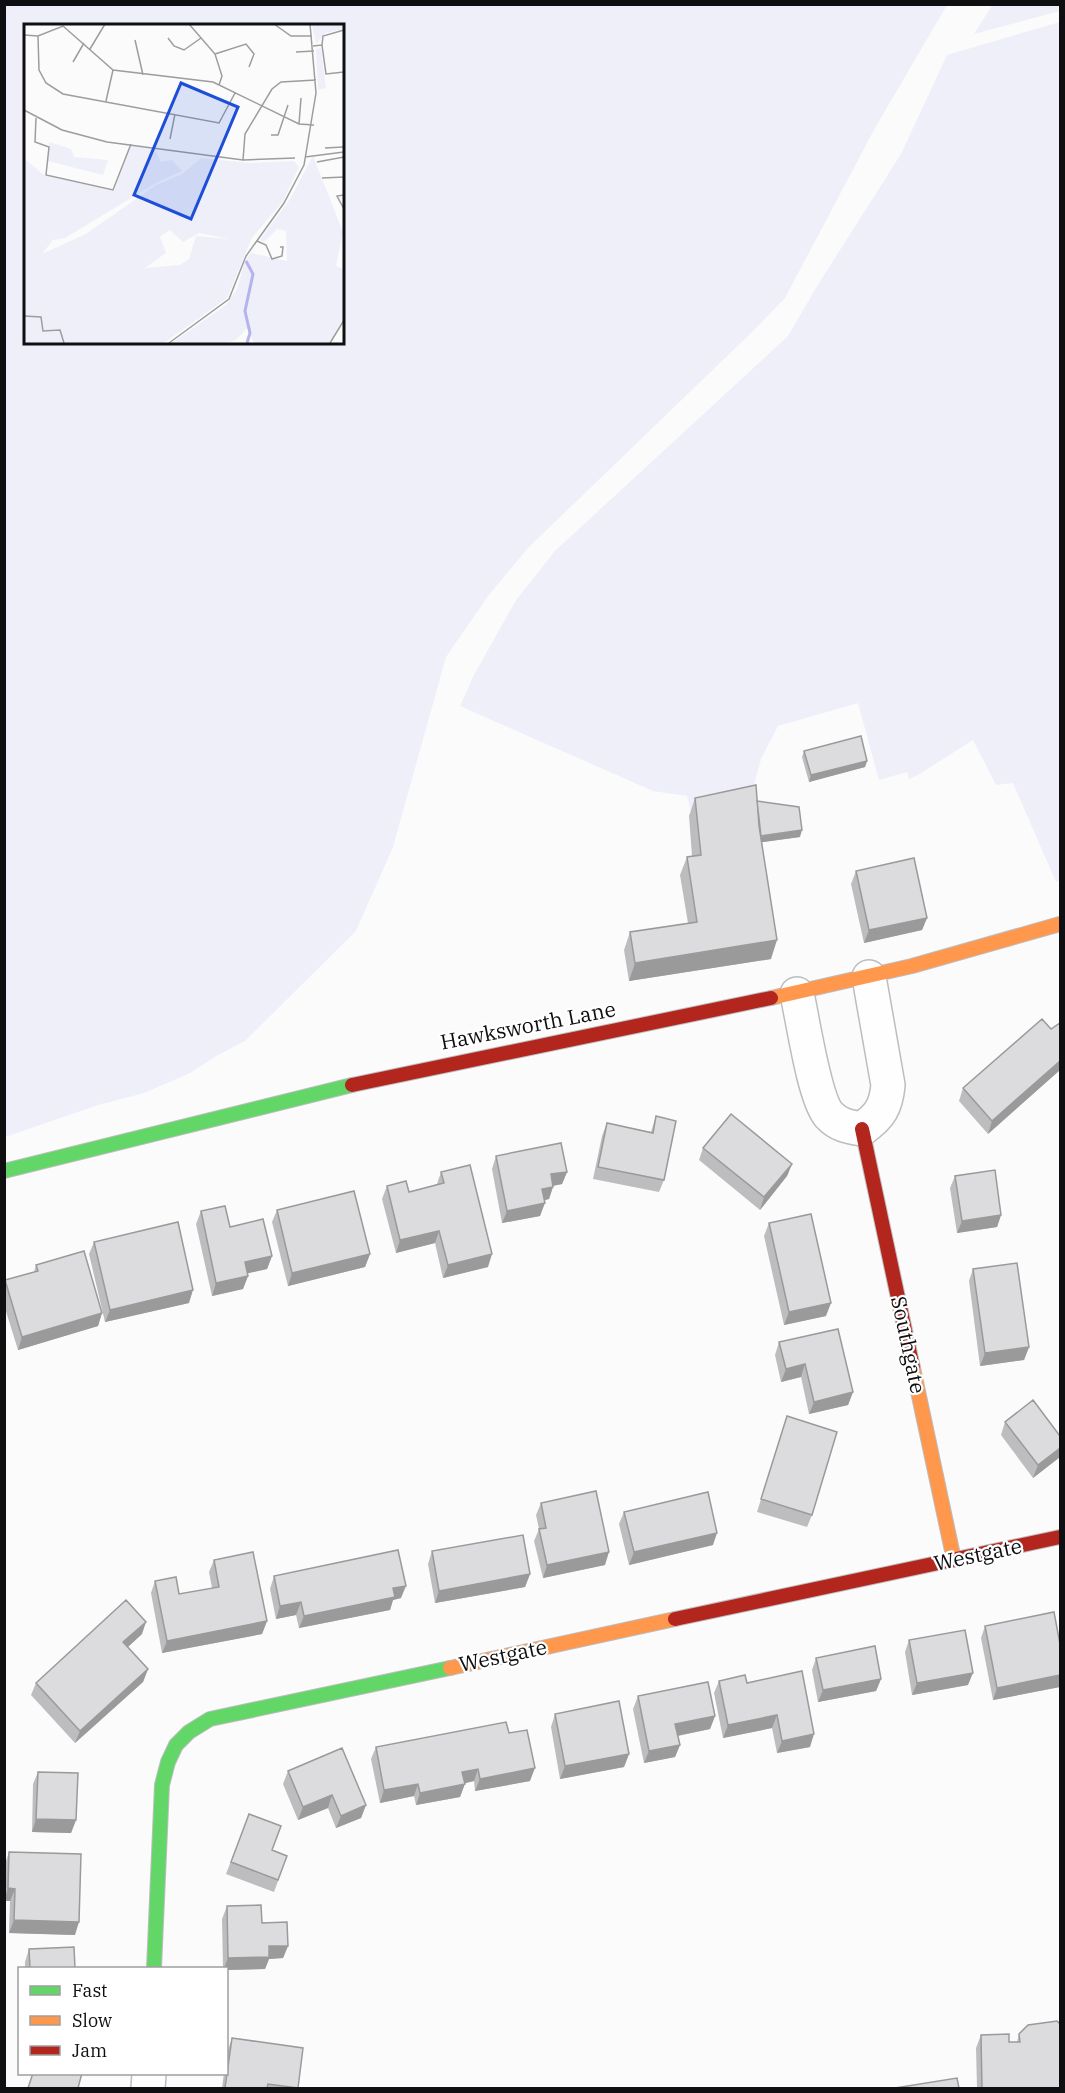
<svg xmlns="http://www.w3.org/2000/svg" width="1065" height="2093" font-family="'IBM Plex Serif',serif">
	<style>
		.green { fill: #eeeff9; fill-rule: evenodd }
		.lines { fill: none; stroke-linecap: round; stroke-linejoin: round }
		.street-casing { stroke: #bdbdbf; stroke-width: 36 }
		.fast-casing { stroke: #bdbdbf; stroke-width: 16 }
		.slow-casing { stroke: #bdbdbf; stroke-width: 16 }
		.jam-casing { stroke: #bdbdbf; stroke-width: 16 }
		.street { stroke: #fefeff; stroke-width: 33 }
		.fast { stroke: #63d668; stroke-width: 14 }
		.slow { stroke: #ff974d; stroke-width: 14 }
		.jam { stroke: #b3261e; stroke-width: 14 }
		.wall { fill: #bdbdbf }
		.shaded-wall { fill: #9a9a9b }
		.building { fill: #dcdcde; stroke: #9a9a9b; stroke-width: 1.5 }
		.labels { text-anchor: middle; stroke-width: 4.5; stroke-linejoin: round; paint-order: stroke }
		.street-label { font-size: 21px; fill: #0f0f12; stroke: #fff }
		.inset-river { fill: none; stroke: #b4b3ed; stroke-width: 3 }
		.inset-road { fill: none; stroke: #9d9d9e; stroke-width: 1.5 }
		.view { fill: #1d4ed8; fill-opacity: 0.15; stroke: #1d4ed8; stroke-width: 3 }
		.inset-edge { fill: none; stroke: #0f0f12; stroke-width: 3 }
	</style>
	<rect width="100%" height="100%" fill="#fbfbfc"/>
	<path class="green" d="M993 4 1060 5V11L974 34Z
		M4 5H947L875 128 785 298 752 332 528 548 488 596 446 657 393 847 356 931 245 1041 216 1056 190 1073 144 1093 98 1105 5 1137ZM26 26H342V342H26Z
		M1060 22V880L1056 882 1013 783 996 785 973 740 918 775 909 779 907 772 879 780 858 703 778 726 761 759 749 804 692 815 687 796 653 791 460 706 474 675 516 600 555 551 788 336 819 283 901 154 947 55Z"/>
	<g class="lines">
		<defs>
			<path id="street" d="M797 994C803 1020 814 1098 829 1115 838 1125 849 1127 862 1129 880 1116 886 1107 888 1085L869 977
				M148 2088 149 2074"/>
			<path id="fast" d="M4 1171 352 1085
				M154 1968 162 1785 168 1762 176 1745 189 1732 210 1719 450 1668"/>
			<path id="slow" d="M771 998 912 966 1060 924
				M913 1368 954 1560
				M450 1668 675 1619"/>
			<path id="jam" d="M352 1085 771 998
				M862 1129 913 1368
				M675 1619 1060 1537"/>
		</defs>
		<use href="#street" class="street-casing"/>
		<use href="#fast" class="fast-casing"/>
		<use href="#slow" class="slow-casing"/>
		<use href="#jam" class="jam-casing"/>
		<use href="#street" class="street"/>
		<use href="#fast" class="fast"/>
		<use href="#slow" class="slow"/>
		<use href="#jam" class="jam"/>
	</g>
	<path class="wall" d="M804 751 867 761 865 767 809 782 802 757Z
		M695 798 757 801 800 837 762 842 771 959 629 981 624 950 630 932 688 923 680 875 687 857 692 856 689 816Z
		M856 871 927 918 922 930 864 943 851 884Z
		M1060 1023V1070L988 1134 959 1101 963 1088Z
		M656 1116 664 1180 659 1192 593 1179 602 1136 607 1123 651 1132Z
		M703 1148 792 1164 787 1176 760 1210 699 1160Z
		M496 1156 567 1172 562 1184 553 1186 549 1199 544 1200 540 1216 502 1223 492 1169Z
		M441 1172 488 1267 443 1278 435 1243 396 1253 382 1199 387 1186 409 1192 437 1184Z
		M955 1176 1001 1215 997 1227 957 1233 950 1188Z
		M277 1210 370 1254 365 1267 288 1286 272 1222Z
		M201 1211 230 1227 272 1256 267 1269 247 1273 248 1276 243 1289 212 1296 196 1224Z
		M769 1223 826 1316 784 1325 764 1236Z
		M94 1242 189 1303 105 1322 89 1254Z
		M36 1265 102 1313 98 1326 18 1350 4 1305V1283L5 1280 34 1272Z
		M973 1269 1029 1347 1024 1360 980 1366 969 1281Z
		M779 1342 853 1392 848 1405 809 1414 801 1377 781 1382 775 1355Z
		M787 1416 812 1515 807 1527 757 1512Z
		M1005 1422 1060 1436V1457L1033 1478 1001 1435Z
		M541 1503 605 1565 543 1578 534 1541 539 1529 536 1515Z
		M624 1512 713 1545 629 1565 619 1524Z
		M432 1551 530 1574 525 1587 435 1603 428 1564Z
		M214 1560 267 1621 262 1634 162 1653 151 1593 155 1581 179 1594 212 1588 209 1572Z
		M274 1576 401 1598 393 1600 390 1610 299 1628 296 1615 276 1619 270 1589Z
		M985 1626 1060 1675V1687L993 1700 981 1638Z
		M142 1634 128 1647 148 1669 143 1682 75 1743 31 1695 36 1683Z
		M909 1640 968 1685 912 1695 905 1652Z
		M816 1658 881 1679 876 1691 818 1702 812 1670Z
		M719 1681 747 1683 810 1747 777 1753 772 1728 723 1738 714 1693Z
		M638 1696 715 1716 710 1729 678 1736 680 1745 675 1757 644 1763 633 1709Z
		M555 1714 629 1754 624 1767 560 1779 551 1727Z
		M509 1733 530 1781 475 1791 474 1781 464 1783 460 1797 416 1805 414 1796 380 1803 371 1759 376 1747Z
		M288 1771 366 1805 361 1818 336 1828 328 1808 298 1820 283 1784Z
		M38 1772 76 1820 71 1833 32 1832 33 1784Z
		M249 1814 272 1850 287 1856 274 1892 226 1874Z
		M9 1852 75 1935 9 1933 10 1901H4V1874L5 1864Z
		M227 1906 262 1923 288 1946 283 1958 269 1959 265 1969 226 1970V1968H223L222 1919Z
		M29 1949 75 1968H25V1962Z
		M1019 2034 1060 2088H977L976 2048 981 2035 1009 2042H1017Z
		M232 2038 298 2088H222L224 2073H226V2058L228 2050Z"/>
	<path class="shaded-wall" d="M867 761 865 767 809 782 811 775Z
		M802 830 800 837 757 843 759 837Z
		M927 918 922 930 864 943 869 930Z
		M777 940 771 959 629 981 635 963Z
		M1060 1061V1070L988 1134 992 1121Z
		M792 1164 787 1176 760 1210 764 1197Z
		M567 1172 562 1184 546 1187 551 1174Z
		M553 1187 549 1199 537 1202 542 1189Z
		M545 1203 540 1216 502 1223 507 1211Z
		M1001 1215 997 1227 957 1233 962 1221Z
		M439 1231 435 1243 396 1253 400 1240Z
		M370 1254 365 1267 288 1286 292 1273Z
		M492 1254 488 1267 443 1278 448 1265Z
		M272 1256 267 1269 240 1275 245 1262Z
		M248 1276 243 1289 212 1296 216 1283Z
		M193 1290 189 1303 105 1322 110 1310Z
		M831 1303 826 1316 784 1325 789 1312Z
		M102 1313 98 1326 18 1350 22 1337Z
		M1029 1347 1024 1360 980 1366 985 1353Z
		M805 1364 801 1377 781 1382 786 1369Z
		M853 1392 848 1405 809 1414 814 1402Z
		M1060 1448V1457L1033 1478 1038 1465Z
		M717 1533 713 1545 629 1565 634 1552Z
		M609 1552 605 1565 543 1578 547 1565Z
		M530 1574 525 1587 435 1603 439 1591Z
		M406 1586 401 1598 393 1600 390 1610 299 1628 304 1616 393 1588Z
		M301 1602 296 1615 276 1619 280 1606Z
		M267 1621 262 1634 162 1653 167 1641Z
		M146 1622 142 1634 119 1655 123 1642Z
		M148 1669 143 1682 75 1743 80 1731Z
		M973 1673 968 1685 912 1695 917 1683Z
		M1060 1675V1687L993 1700 997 1688Z
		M881 1679 876 1691 818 1702 823 1690Z
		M777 1715 772 1728 723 1738 728 1725Z
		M715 1716 710 1729 671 1737 675 1724Z
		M814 1734 810 1747 777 1753 782 1741Z
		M680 1745 675 1757 644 1763 649 1751Z
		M629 1754 624 1767 560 1779 565 1766Z
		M535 1768 530 1781 475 1791 480 1779Z
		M478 1769 474 1781 458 1785 462 1772Z
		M418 1784 414 1796 380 1803 384 1790Z
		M465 1784 460 1797 416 1805 420 1793Z
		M332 1795 328 1808 298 1820 303 1807Z
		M366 1805 361 1818 336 1828 341 1816Z
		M36 1819 76 1820 71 1833 32 1832Z
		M8 1888 15 1889 10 1901H4Z
		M14 1920 79 1922 75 1935 9 1933Z
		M269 1946H288L283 1958 269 1959 265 1969 226 1970V1968H224L228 1958Z"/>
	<path class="building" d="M861 736 867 761 811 775 804 751Z
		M756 785 759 826 777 940 635 963 630 932 697 922 687 857 701 855 695 798Z
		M757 801 799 807 802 830 761 836Z
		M914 858 927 918 869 930 856 871Z
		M1042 1019 1051 1029 1060 1023V1061L992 1121 963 1088Z
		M731 1114 792 1164 764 1197 703 1148Z
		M656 1116 676 1121 664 1180 598 1167 607 1123 653 1133Z
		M561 1143 567 1172 551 1174 553 1187 542 1189 545 1203 507 1211 496 1156Z
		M470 1165 492 1254 448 1265 439 1231 400 1240 387 1186 406 1181 409 1192 444 1183 441 1172Z
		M995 1170 1001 1215 962 1221 955 1176Z
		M354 1191 370 1254 292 1273 277 1210Z
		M225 1206 230 1227 263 1219 272 1256 245 1262 248 1276 216 1283 201 1211Z
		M811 1214 831 1303 789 1312 769 1223Z
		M178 1222 193 1290 110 1310 94 1242Z
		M84 1251 102 1313 22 1337 5 1280 38 1271 36 1265Z
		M1017 1263 1029 1347 985 1353 973 1269Z
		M838 1329 853 1392 814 1402 805 1364 786 1369 779 1342Z
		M1033 1400 1060 1436V1448L1038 1465 1005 1422Z
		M787 1416 837 1432 812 1515 761 1499Z
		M596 1491 609 1552 547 1565 539 1529 546 1528 541 1503Z
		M708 1492 717 1533 634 1552 624 1512Z
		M523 1535 530 1574 439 1591 432 1551Z
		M398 1550 406 1586 393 1588 395 1597 304 1616 301 1602 280 1606 274 1576Z
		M253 1552 267 1621 167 1641 155 1581 176 1577 179 1594 219 1587 214 1560Z
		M126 1600 146 1622 123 1642 148 1669 80 1731 36 1683Z
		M1054 1612 1060 1644V1675L997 1688 985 1626Z
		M965 1630 973 1673 917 1683 909 1640Z
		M875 1646 881 1679 823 1690 816 1658Z
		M802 1671 814 1734 782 1741 777 1715 728 1725 719 1681 745 1675 747 1683Z
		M708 1682 715 1716 675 1724 680 1745 649 1751 638 1696Z
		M619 1701 629 1754 565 1766 555 1714Z
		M506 1722 509 1733 527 1730 535 1768 480 1779 478 1769 462 1772 465 1784 420 1793 418 1784 384 1790 376 1747Z
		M342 1748 366 1805 341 1816 332 1795 303 1807 288 1771Z
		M38 1772 78 1773 76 1820 36 1819Z
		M249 1814 281 1826 272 1850 287 1856 278 1880 231 1862Z
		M9 1852 81 1854 79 1922 14 1920 15 1889 8 1888Z
		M261 1905 262 1923 287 1922 288 1946H269V1957L228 1958 227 1906Z
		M74 1947 75 1968H30L29 1949Z
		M1057 2021 1060 2024V2088H982L981 2035 1009 2034V2042H1020L1019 2034 1028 2025Z
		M232 2038 303 2048 298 2088 268 2084 267 2088H225Z
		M33 2073H82L78 2088H28Z
		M957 2078 959 2088H895Z"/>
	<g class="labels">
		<g class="street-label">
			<text transform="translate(528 1026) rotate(-11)" y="7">Hawksworth Lane</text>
			<text transform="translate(908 1345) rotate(78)" y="7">Southgate</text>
			<text transform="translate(978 1555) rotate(-12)" y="7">Westgate</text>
			<text transform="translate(503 1656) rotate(-12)" y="7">Westgate</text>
		</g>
	</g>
	<g transform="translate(24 24)">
		<rect width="320" height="320" fill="#fbfbfc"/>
		<path d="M288 0H319V5L301 9 292 20ZM297 24 302 64 294 66 292 25ZM25 118 47 125 50 133 84 136 79 151 24 137ZM107 122 127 124 128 127 130 124 137 138 148 136 158 147 132 159 41 214 29 216 18 230 62 210 132 161 158 150 177 134 227 139 270 137 275 143 259 177 228 214 203 274 140 319H0V139L2 136 20 151 90 167ZM146 206 159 218 175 209 206 215 172 212 165 235 156 241 121 244 142 229 136 213ZM289 132 319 208 312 242 319 245V294L305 319H230L223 304 212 316 202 319H148L202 281 213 265 221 237 235 219 228 229 263 237 262 207 253 205 240 218 236 216 266 175Z" fill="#eeeff9" fill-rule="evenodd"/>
		<path class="inset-river" d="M222 237 229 250 221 287 226 309 223 319"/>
		<path class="inset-road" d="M165 0 191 30 198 52 195 61M250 0 267 12H288M0 11 14 12 39 2 89 46 189 58 275 100 290 101M14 12 15 46 22 59 39 70 195 99 211 69M144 14 150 22 160 26 177 14M111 16 119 51M298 21 299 12 320 6M289 22 298 21 302 50 320 48M66 25 81 0M272 28 290 27M191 30 222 20 230 30 225 43M49 38 60 19M82 77 89 46M0 86 38 106 83 118 219 136 271 134M12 94 11 118 25 123 22 151 89 166 107 120M275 100 277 74M247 111H254L264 81M146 115 151 90M301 124 319 123M281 133 320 128M219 136 221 110 248 65 257 58 292 56M293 138 320 133M298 154 320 153M320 171 313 172 320 185M233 217 242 221 248 235 258 232 259 223H256M0 292 17 293 19 307 36 306 40 319M145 319 205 275 222 232 260 179 280 141 292 69 286 0M306 319 320 296"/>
		<path class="view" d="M157 59 214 83 167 195 110 171Z"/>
		<rect width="320" height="320" class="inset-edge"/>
	</g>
	<rect width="1065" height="2093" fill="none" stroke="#0f0f12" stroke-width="12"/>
	<rect x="18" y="1967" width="210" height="108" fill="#ffffff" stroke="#9f9fa0" stroke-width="1.5"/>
	<rect x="30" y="1986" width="30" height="9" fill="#63d668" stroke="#9f9fa0" stroke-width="1.5"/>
	<text x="72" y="1997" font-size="18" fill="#0f0f12">Fast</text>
	<rect x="30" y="2016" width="30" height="9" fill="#ff974d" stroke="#9f9fa0" stroke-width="1.5"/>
	<text x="72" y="2027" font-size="18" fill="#0f0f12">Slow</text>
	<rect x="30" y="2046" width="30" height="9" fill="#b3261e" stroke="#9f9fa0" stroke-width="1.5"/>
	<text x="72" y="2057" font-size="18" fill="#0f0f12">Jam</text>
</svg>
